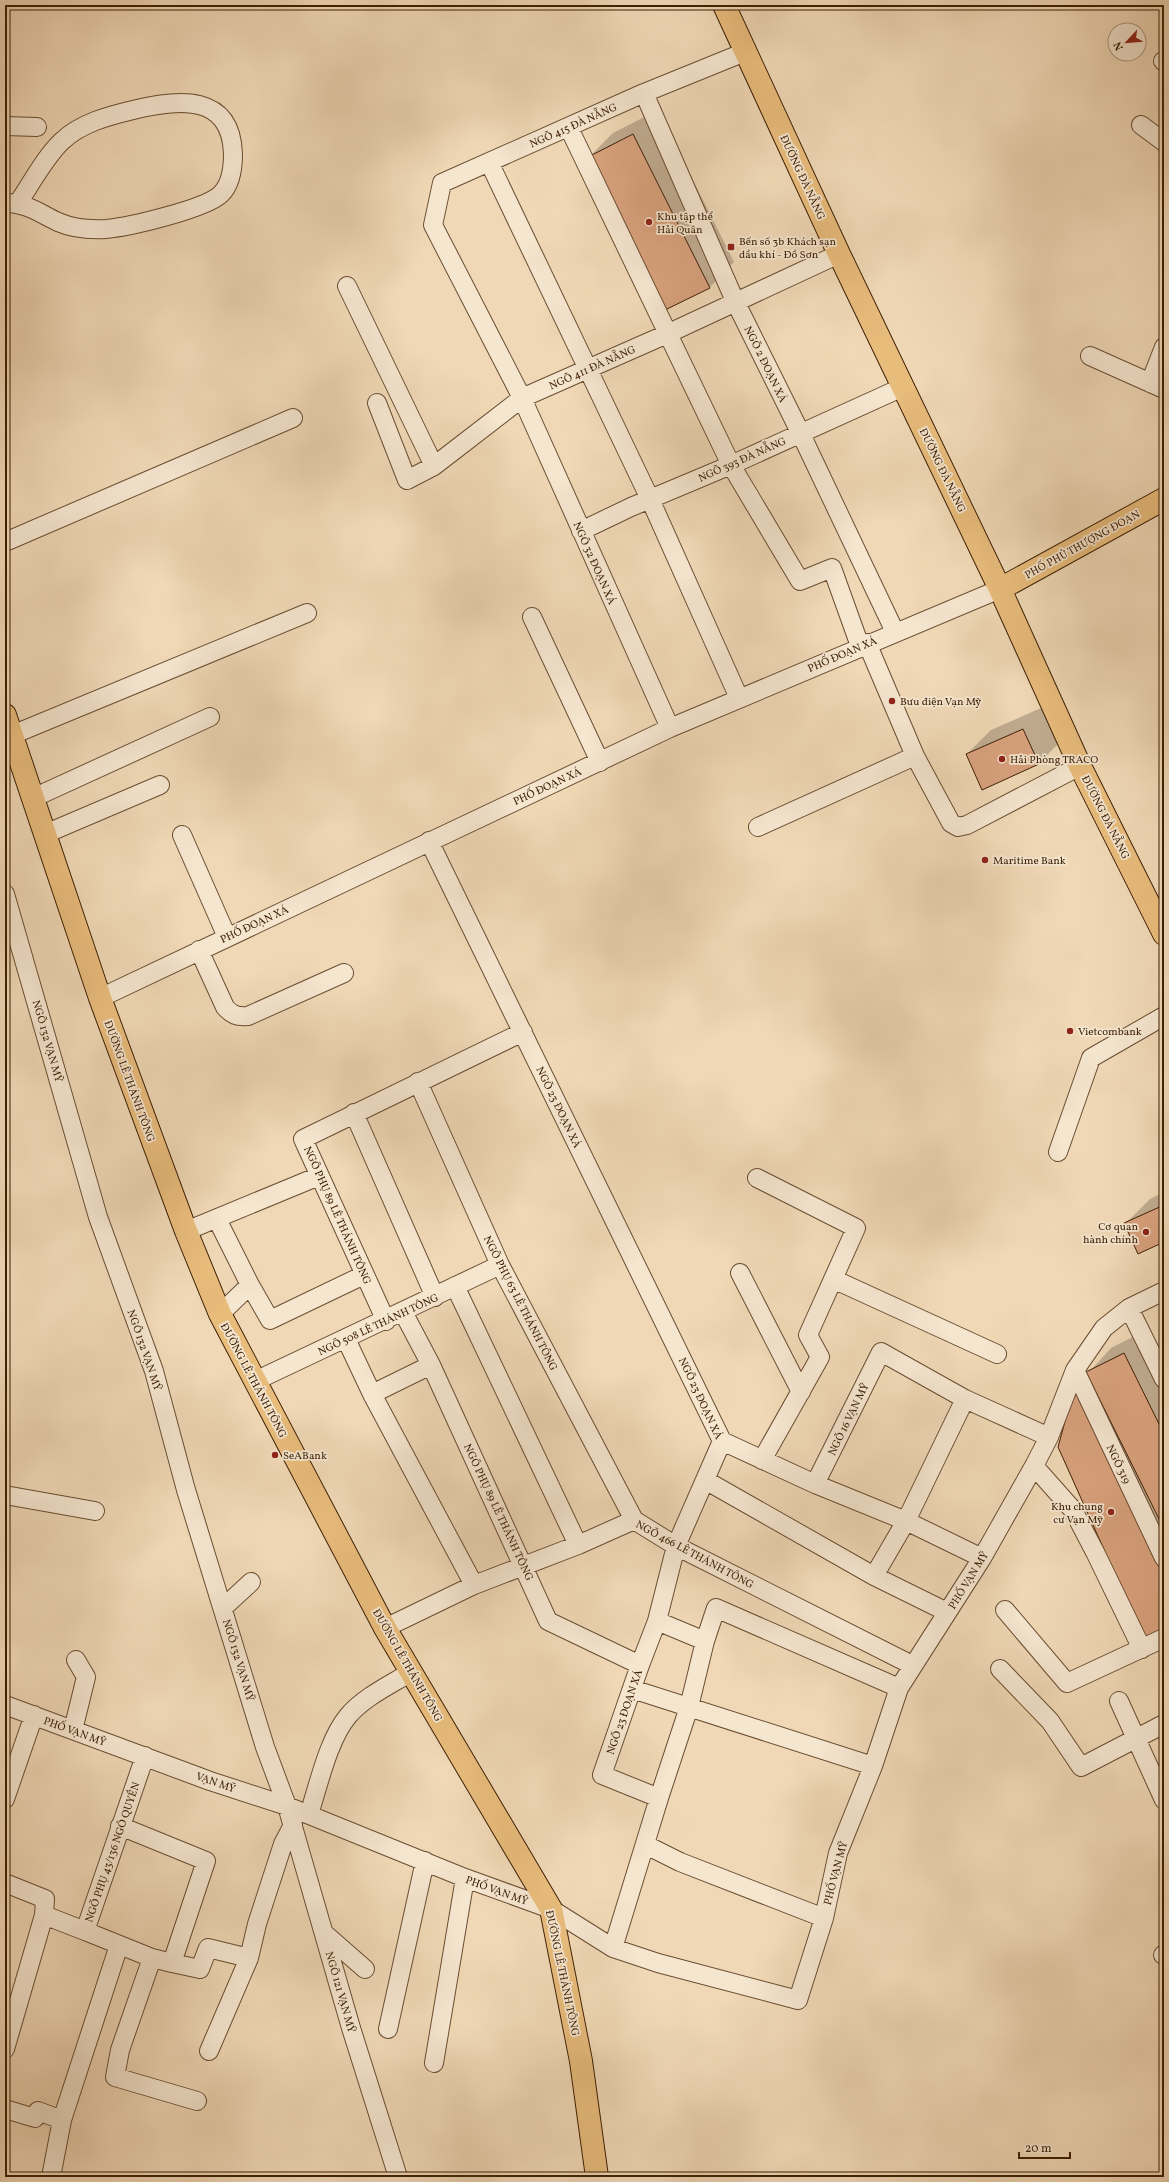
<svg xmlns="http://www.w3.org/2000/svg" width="1169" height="2182" font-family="Vollkorn,serif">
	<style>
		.shadow { fill: #0003 }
		.building { fill: #d8a17d; stroke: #3d1f05 }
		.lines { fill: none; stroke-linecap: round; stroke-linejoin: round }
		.minor-casing { stroke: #6a4d31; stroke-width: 20 }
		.major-casing { stroke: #3d1f05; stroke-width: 24 }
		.minor { stroke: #f5e6d0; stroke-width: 18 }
		.major { stroke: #e8bc7b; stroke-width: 22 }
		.poi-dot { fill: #8f2418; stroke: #f5e6d0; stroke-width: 1.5 }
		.labels { text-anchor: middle; stroke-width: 3.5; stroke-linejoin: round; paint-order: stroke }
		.street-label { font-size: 11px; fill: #3d1f05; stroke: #f5e6d0 }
		.poi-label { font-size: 11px; fill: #3d1f05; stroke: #f5e6d0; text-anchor: start }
	</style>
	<rect width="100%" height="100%" fill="#f0d8b6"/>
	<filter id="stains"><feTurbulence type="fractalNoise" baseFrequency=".005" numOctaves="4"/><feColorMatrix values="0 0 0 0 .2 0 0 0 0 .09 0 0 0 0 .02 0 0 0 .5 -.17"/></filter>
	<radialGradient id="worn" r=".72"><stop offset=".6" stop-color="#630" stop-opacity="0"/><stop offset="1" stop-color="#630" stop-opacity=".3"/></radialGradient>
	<path class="shadow" d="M658 110 734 262 710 287 665 309 589 157 613 133Z
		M1048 705 1063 739 1038 764 967 754 991 730Z
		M1164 1192V1240L1125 1224 1150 1199Z
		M1148 1329 1164 1361V1634L1076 1386 1111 1348Z"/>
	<path class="building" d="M633 134 710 288 665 310 588 157Z
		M1023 729 1039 764 982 790 966 754Z
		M1164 1205V1242L1138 1254 1124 1223Z
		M1124 1353 1164 1434V1529L1086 1372Z
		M1075 1385 1164 1577V1635L1146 1643 1058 1447Z"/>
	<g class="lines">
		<defs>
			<path id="minor" d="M1163 61 1164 62
				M644 93 735 301 800 432 895 632
				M1141 125 1164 142
				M5 126 37 127
				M569 128 731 465 800 581 832 568 860 646
				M489 162 650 499 739 698
				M5 203C27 203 39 213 58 222 74 229 89 230 106 229 128 227 206 209 221 194 231 184 233 168 233 154 231 93 178 99 133 110 108 116 81 123 62 141 45 157 31 184 18 203
				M347 286 434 466
				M1090 356 1164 389
				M1150 383 1164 347
				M377 403 407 480 434 466 522 398 667 334 839 254
				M581 531 631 507 731 465 903 387
				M5 542 293 418
				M532 617 600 762
				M867 643 915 756 951 823 958 827 967 825 1080 766
				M670 728 522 398 433 225 442 183 644 93 745 52
				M12 735 307 613
				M33 798 210 717
				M758 827 915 756
				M45 834 160 785
				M182 835 227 937
				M429 841 722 1441 676 1546 657 1621 640 1665 602 1775 659 1798 613 1948
				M5 894 98 1217 154 1371 186 1490 265 1747 287 1806 351 2028 398 2177
				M199 950 225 1007C232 1015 237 1017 248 1016L344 973
				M100 998 670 728 1000 589
				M418 1082 500 1265 634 1520
				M354 1113 435 1297
				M1058 1152 1091 1058 1164 1016
				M757 1178 856 1228 808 1335 820 1357 762 1460
				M217 1219 250 1285
				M186 1231 319 1176
				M740 1273 801 1392
				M833 1279 997 1354
				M455 1286 578 1545
				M1129 1308 1164 1379
				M403 1312 431 1365 548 1621 640 1665
				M220 1314 250 1285 270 1320 364 1275
				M386 1321 303 1139 523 1032
				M346 1339 372 1394
				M431 1365 372 1394 474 1585
				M1075 1370 1164 1558
				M255 1381 500 1265
				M722 1441 815 1484
				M1034 1466 1073 1510 1095 1552 1142 1649
				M705 1480 874 1576 947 1612
				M5 1495 95 1511
				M982 1558 906 1521 815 1484 881 1352 965 1399 1049 1437
				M874 1576 906 1521 965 1399
				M223 1608 251 1582
				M1005 1610 1067 1683 1164 1638
				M657 1621 705 1641 716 1608 899 1688
				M385 1628 474 1585 578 1545 634 1520 676 1546 912 1665
				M1000 1669 1050 1721 1081 1767 1164 1724
				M632 1689 873 1766
				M1119 1701 1164 1800
				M5 1705 210 1781 287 1806 465 1878 551 1909 613 1948 658 1963 798 2000 824 1918 838 1853 873 1766 899 1688 982 1558 1034 1466 1049 1437 1075 1370 1104 1328 1129 1308 1164 1291
				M73 1730 86 1677 76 1660
				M145 1756 85 1931 152 1958 120 2050 115 2077 197 2101
				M659 1798 689 1707 705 1641
				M5 1799 34 1715
				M309 1814C319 1784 328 1740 348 1716 364 1697 390 1685 411 1672
				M120 1826 206 1861 172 1963 152 1958
				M646 1845 680 1862 824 1918
				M5 1883 45 1899 44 1915 5 2049
				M44 1915 85 1931
				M325 1934 365 1969
				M1163 1955 1164 1954
				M172 1963 200 1969 208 1948 249 1958
				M388 2029 425 1861
				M209 2051 249 1958 257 1924 283 1844 293 1825
				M434 2063 465 1878
				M5 2109 35 2118 38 2111 62 2120 51 2177
				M62 2120 119 1945"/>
			<path id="major" d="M724 5 839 254 1000 589 1080 766 1164 934
				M1000 589 1164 499
				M5 715 100 998 186 1231 220 1314 385 1628 551 1909 581 2061 597 2177"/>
		</defs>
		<use href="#minor" class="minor-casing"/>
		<use href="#major" class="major-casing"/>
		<use href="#minor" class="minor"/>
		<use href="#major" class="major"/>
	</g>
	<g class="poi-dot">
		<circle cx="649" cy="222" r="4"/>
		<rect x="727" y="243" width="8" height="8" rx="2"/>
		<circle cx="892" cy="701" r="4"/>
		<circle cx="1002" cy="759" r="4"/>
		<circle cx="985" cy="860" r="4"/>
		<circle cx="1070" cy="1031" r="4"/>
		<circle cx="1146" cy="1232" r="4"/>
		<circle cx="275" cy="1455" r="4"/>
		<circle cx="1111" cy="1512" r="4"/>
	</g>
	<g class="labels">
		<g class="street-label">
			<text transform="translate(573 125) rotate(-24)" y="4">NGÕ 415 ĐÀ NẴNG</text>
			<text transform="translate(803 177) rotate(65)" y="4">ĐƯỜNG ĐÀ NẴNG</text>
			<text transform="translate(766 364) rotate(64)" y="4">NGÕ 2 ĐOẠN XÁ</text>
			<text transform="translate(592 367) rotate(-24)" y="4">NGÕ 411 ĐÀ NẴNG</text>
			<text transform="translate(742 459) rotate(-24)" y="4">NGÕ 393 ĐÀ NẴNG</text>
			<text transform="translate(943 470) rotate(64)" y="4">ĐƯỜNG ĐÀ NẴNG</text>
			<text transform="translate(1082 544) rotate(-29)" y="4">PHỐ PHỦ THƯỢNG ĐOẠN</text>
			<text transform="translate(595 563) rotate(66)" y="4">NGÕ 32 ĐOẠN XÁ</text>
			<text transform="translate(842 654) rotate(-23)" y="4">PHỐ ĐOẠN XÁ</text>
			<text transform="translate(547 786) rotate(-25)" y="4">PHỐ ĐOẠN XÁ</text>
			<text transform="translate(1106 817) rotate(63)" y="4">ĐƯỜNG ĐÀ NẴNG</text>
			<text transform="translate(254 924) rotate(-25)" y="4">PHỐ ĐOẠN XÁ</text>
			<text transform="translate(48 1041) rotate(74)" y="4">NGÕ 132 VẠN MỸ</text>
			<text transform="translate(130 1081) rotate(70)" y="4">ĐƯỜNG LÊ THÁNH TÔNG</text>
			<text transform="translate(559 1107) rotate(64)" y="4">NGÕ 23 ĐOẠN XÁ</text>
			<text transform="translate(338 1215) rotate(66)" y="4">NGÕ PHỤ 89 LÊ THÁNH TÔNG</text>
			<text transform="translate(521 1303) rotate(63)" y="4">NGÕ PHỤ 63 LÊ THÁNH TÔNG</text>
			<text transform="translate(378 1324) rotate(-25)" y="4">NGÕ 508 LÊ THÁNH TÔNG</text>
			<text transform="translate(145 1350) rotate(71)" y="4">NGÕ 132 VẠN MỸ</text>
			<text transform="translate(254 1380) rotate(62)" y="4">ĐƯỜNG LÊ THÁNH TÔNG</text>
			<text transform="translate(701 1398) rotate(65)" y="4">NGÕ 23 ĐOẠN XÁ</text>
			<text transform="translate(848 1419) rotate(-64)" y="4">NGÕ 16 VẠN MỸ</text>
			<text transform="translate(1119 1464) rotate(64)" y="4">NGÕ 319</text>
			<text transform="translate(499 1512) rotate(65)" y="4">NGÕ PHỤ 89 LÊ THÁNH TÔNG</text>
			<text transform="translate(695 1554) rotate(28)" y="4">NGÕ 466 LÊ THÁNH TÔNG</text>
			<text transform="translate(968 1580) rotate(-58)" y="4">PHỐ VẠN MỸ</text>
			<text transform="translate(239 1660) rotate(73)" y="4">NGÕ 132 VẠN MỸ</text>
			<text transform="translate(408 1665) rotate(60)" y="4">ĐƯỜNG LÊ THÁNH TÔNG</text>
			<text transform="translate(624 1712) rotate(-71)" y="4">NGÕ 23 ĐOẠN XÁ</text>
			<text transform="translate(75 1731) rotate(20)" y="4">PHỐ VẠN MỸ</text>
			<text transform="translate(216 1782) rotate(19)" y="4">VẠN MỸ</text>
			<text transform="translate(112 1852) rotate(-71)" y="4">NGÕ PHỤ 43/136 NGÔ QUYỀN</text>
			<text transform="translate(835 1873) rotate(-75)" y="4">PHỐ VẠN MỸ</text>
			<text transform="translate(497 1890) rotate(20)" y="4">PHỐ VẠN MỸ</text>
			<text transform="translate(563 1973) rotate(78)" y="4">ĐƯỜNG LÊ THÁNH TÔNG</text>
			<text transform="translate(341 1992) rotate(74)" y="4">NGÕ 121 VẠN MỸ</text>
		</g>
		<g class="poi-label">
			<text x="657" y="220">Khu tập thể<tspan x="657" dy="13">Hải Quân</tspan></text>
			<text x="739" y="245">Bến số 3b Khách sạn<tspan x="739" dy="13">dầu khí - Đồ Sơn</tspan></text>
			<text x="900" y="705">Bưu điện Vạn Mỹ</text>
			<text x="1010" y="763">Hải Phòng TRACO</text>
			<text x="993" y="864">Maritime Bank</text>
			<text x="1078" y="1035">Vietcombank</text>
			<text x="1138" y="1230" text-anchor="end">Cơ quan<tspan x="1138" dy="13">hành chính</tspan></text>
			<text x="283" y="1459">SeABank</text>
			<text x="1103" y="1510" text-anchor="end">Khu chung<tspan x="1103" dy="13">cư Vạn Mỹ</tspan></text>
		</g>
	</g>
	<rect width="1169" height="2182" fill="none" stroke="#f0d8b6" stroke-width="20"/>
	<rect x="6" y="6" width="1157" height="2170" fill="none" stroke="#3d1f05" stroke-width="2"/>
	<rect x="10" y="10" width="1149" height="2162" fill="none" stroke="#3d1f05"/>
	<g transform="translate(1127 42) rotate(244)"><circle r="19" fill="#f5e6d0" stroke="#ab967f"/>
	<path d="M0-3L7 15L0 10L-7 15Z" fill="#8f2418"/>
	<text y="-6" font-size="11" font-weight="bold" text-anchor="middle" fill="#3d1f05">N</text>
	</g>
	<path d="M1019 2152v6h51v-6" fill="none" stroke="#3d1f05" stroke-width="2"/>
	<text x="1025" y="2152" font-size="12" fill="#3d1f05" stroke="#f5e6d0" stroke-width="3" paint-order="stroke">20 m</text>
	<rect width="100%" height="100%" filter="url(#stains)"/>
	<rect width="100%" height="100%" fill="url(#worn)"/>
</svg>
